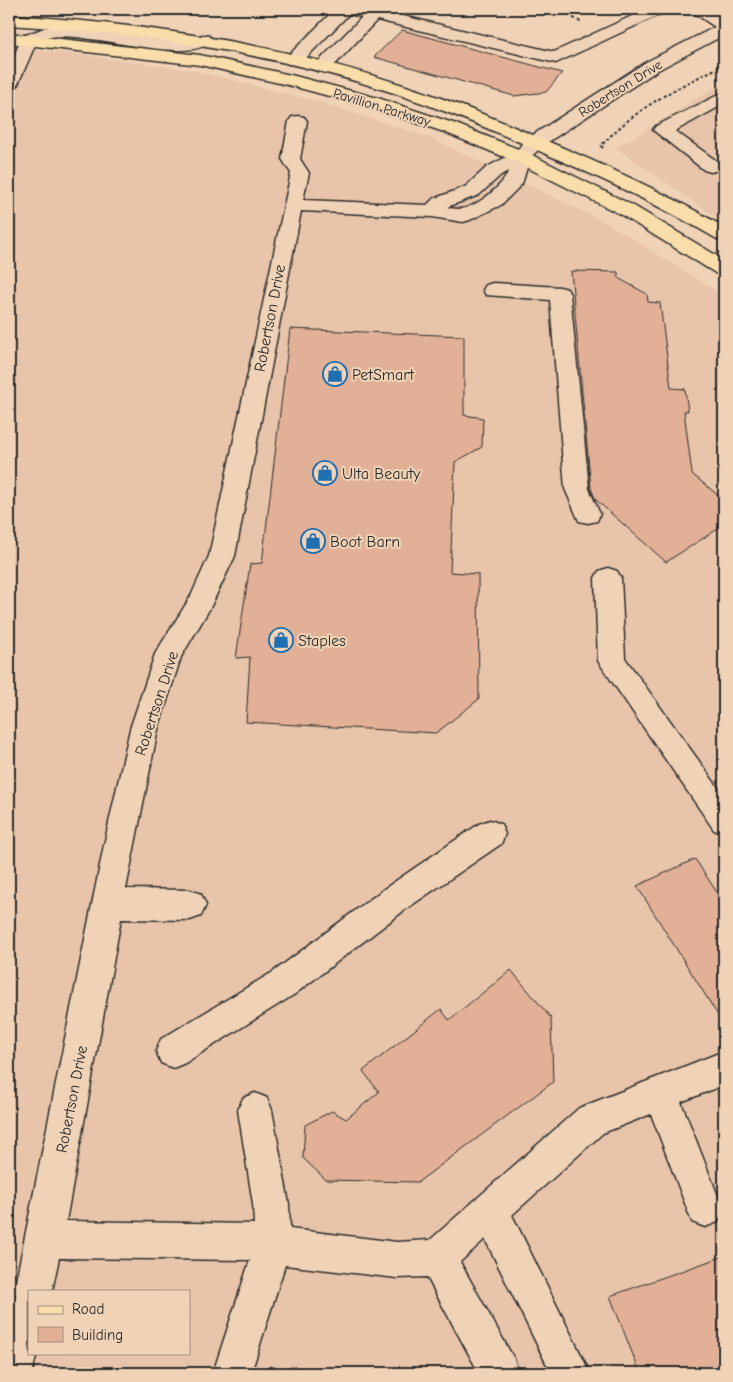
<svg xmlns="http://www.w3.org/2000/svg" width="733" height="1382" font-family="'Comic Neue',sans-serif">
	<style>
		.built { fill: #e8c5aa; fill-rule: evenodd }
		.building { fill: #e2b096; stroke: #2b2b2b }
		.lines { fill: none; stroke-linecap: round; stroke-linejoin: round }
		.minor-casing { stroke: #2b2b2b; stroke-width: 3 }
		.major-casing { stroke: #2b2b2b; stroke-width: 3 }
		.path { stroke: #2b2b2b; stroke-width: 2; stroke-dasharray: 3 2.5; stroke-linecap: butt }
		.minor { fill: #f0d3b7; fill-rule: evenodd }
		.major { fill: #f9deab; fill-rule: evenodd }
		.labels { text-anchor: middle; stroke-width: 4; stroke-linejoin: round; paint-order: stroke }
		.far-street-label { font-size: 14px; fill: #2b2b2b; stroke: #f0d3b7 }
		.street-label { font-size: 16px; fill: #2b2b2b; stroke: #f0d3b7 }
		.poi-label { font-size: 16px; fill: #2b2b2b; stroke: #f0d3b7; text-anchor: start }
	</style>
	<rect width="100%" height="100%" fill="#f0d3b7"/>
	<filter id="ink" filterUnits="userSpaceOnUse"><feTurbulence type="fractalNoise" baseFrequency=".02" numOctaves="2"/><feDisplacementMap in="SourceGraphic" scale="10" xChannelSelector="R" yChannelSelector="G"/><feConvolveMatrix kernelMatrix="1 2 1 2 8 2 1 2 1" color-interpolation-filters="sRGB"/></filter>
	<g filter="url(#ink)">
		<path class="built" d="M9 48 67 53 192 70 320 102 431 138 609 224 724 296V1373H9ZM29 1291H189V1353H29Z
			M724 82V223L616 148Z"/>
		<path class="building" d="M402 30 562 73 546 92 514 96 374 57Z
			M571 271 618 272V278L647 294 648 302 660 303 671 388 685 389 688 411H684L692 474 724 500V525L666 562 596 500 591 489Z
			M290 329 464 336V415L483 418 482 447 455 462 450 572 478 574 479 699 436 733 246 722 250 657 236 658 250 564 262 563Z
			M695 859 724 903V1025L637 886Z
			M511 970 551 1018 553 1082 418 1182 326 1180 303 1158 305 1125 332 1111 346 1119 379 1092 363 1071 441 1009 449 1020Z
			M724 1256V1373H640L610 1296Z"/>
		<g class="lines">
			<defs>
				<path id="minor" d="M335 9H374L554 52 647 9H667L665 12 556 63 377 20 329 71 323 72 317 71 314 67 317 63 362 17 349 14 300 64H288L285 60 288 56Z
					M688 9H707L724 19V35L658 70 542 146 530 158 522 184 501 205 470 220 463 222 432 217 301 211 235 556 210 608 181 657 158 729 126 889 190 890 201 894 206 905 201 916 190 920 121 919 66 1221 254 1224 253 1204 238 1110 243 1098 255 1093 267 1098 272 1110 289 1204 290 1229 397 1242 430 1240 579 1108 724 1051V1085L681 1102 723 1209 718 1222 705 1227 692 1222 651 1114 603 1133 512 1215 590 1373H551L485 1239 460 1262 514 1359 519 1373H479L427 1277 397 1278 285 1265 251 1373H213L250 1260 59 1258 52 1291H29V1353H37L32 1373H9V1313L16 1295 14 1291 104 845 130 729 155 654 191 596 209 556 291 173 282 159 289 121 292 117 298 116 304 117 307 121 300 159 309 173 303 200 427 205 433 199 465 187 487 167 514 153 528 138 646 62 715 27ZM508 171C504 186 474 209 459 209 455 209 450 208 447 207L479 195 501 175Z
					M64 27 164 40H185L203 35 209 36 211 40C192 68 80 28 46 38 43 39 39 41 36 43L18 84 15 88 9 89V66L23 36 44 28Z
					M724 92V104L675 131 718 162 720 166 718 170 711 172 704 170 653 130 656 126Z
					M493 283 560 287 567 289 570 294 589 489 600 514 597 521 588 523 579 521 565 489 550 300 486 295 483 290 486 285Z
					M608 568 617 571 621 578 625 658 724 796V833L714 830 598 661 595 578 599 571Z
					M490 820 501 824 505 834 501 844 406 909 295 994 185 1063 173 1068 161 1063 156 1051 161 1039 273 972 384 889 479 824Z"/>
				<path id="major" d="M9 15C144 24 278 43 406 86 459 103 510 125 561 147 617 171 672 196 724 227V241L717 239C663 207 606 180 548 155 498 132 447 111 394 93 270 52 140 33 9 25Z
					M9 33 200 55 291 75 378 98 456 124 528 153 634 206 724 260V275L717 274 620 214 514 161 444 132 366 106 288 85 200 65 9 43Z"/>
			</defs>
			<use href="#minor" class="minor-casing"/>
			<use href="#major" class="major-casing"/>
			<path class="path" d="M559 9 582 23
				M603 148 601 146C634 109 679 86 724 65"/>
			<use href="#minor" class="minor"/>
			<use href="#major" class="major"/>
		</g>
	</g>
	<defs>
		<symbol id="shop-ring" viewBox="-11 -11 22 22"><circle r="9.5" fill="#f0d3b7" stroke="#1f6fb2" stroke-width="1.5"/><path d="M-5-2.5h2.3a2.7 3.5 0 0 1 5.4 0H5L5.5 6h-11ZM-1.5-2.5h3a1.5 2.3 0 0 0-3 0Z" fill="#1f6fb2"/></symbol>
	</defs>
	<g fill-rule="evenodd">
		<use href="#shop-ring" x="321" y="360" width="28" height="28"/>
		<use href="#shop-ring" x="311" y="459" width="28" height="28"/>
		<use href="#shop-ring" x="299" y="527" width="28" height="28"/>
		<use href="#shop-ring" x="267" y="626" width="28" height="28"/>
	</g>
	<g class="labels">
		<g class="far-street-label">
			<text transform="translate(620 88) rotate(-32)" y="5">Robertson Drive</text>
			<text transform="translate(382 107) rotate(17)" y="5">Pavillion Parkway</text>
		</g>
		<g class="street-label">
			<text transform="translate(269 318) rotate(-79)" y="6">Robertson Drive</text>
			<text transform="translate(156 703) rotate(-72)" y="6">Robertson Drive</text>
			<text transform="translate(71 1099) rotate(-79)" y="6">Robertson Drive</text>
		</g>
		<g class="poi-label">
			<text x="352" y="380">PetSmart</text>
			<text x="342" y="479">Ulta Beauty</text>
			<text x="330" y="547">Boot Barn</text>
			<text x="298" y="646">Staples</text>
		</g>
	</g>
	<rect width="733" height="1382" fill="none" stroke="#f0d3b7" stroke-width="30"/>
	<rect x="15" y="15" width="703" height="1352" fill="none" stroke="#2b2b2b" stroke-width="2" filter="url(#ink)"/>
	<rect x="28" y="1290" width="162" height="65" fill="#f0d3b7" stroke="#a1907f"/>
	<rect x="38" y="1306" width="25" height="8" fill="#f9deab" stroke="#a1907f"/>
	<text x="72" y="1314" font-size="15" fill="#2b2b2b">Road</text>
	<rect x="38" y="1327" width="25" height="15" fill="#e2b096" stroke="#a1907f"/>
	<text x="72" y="1340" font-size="15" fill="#2b2b2b">Building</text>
</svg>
